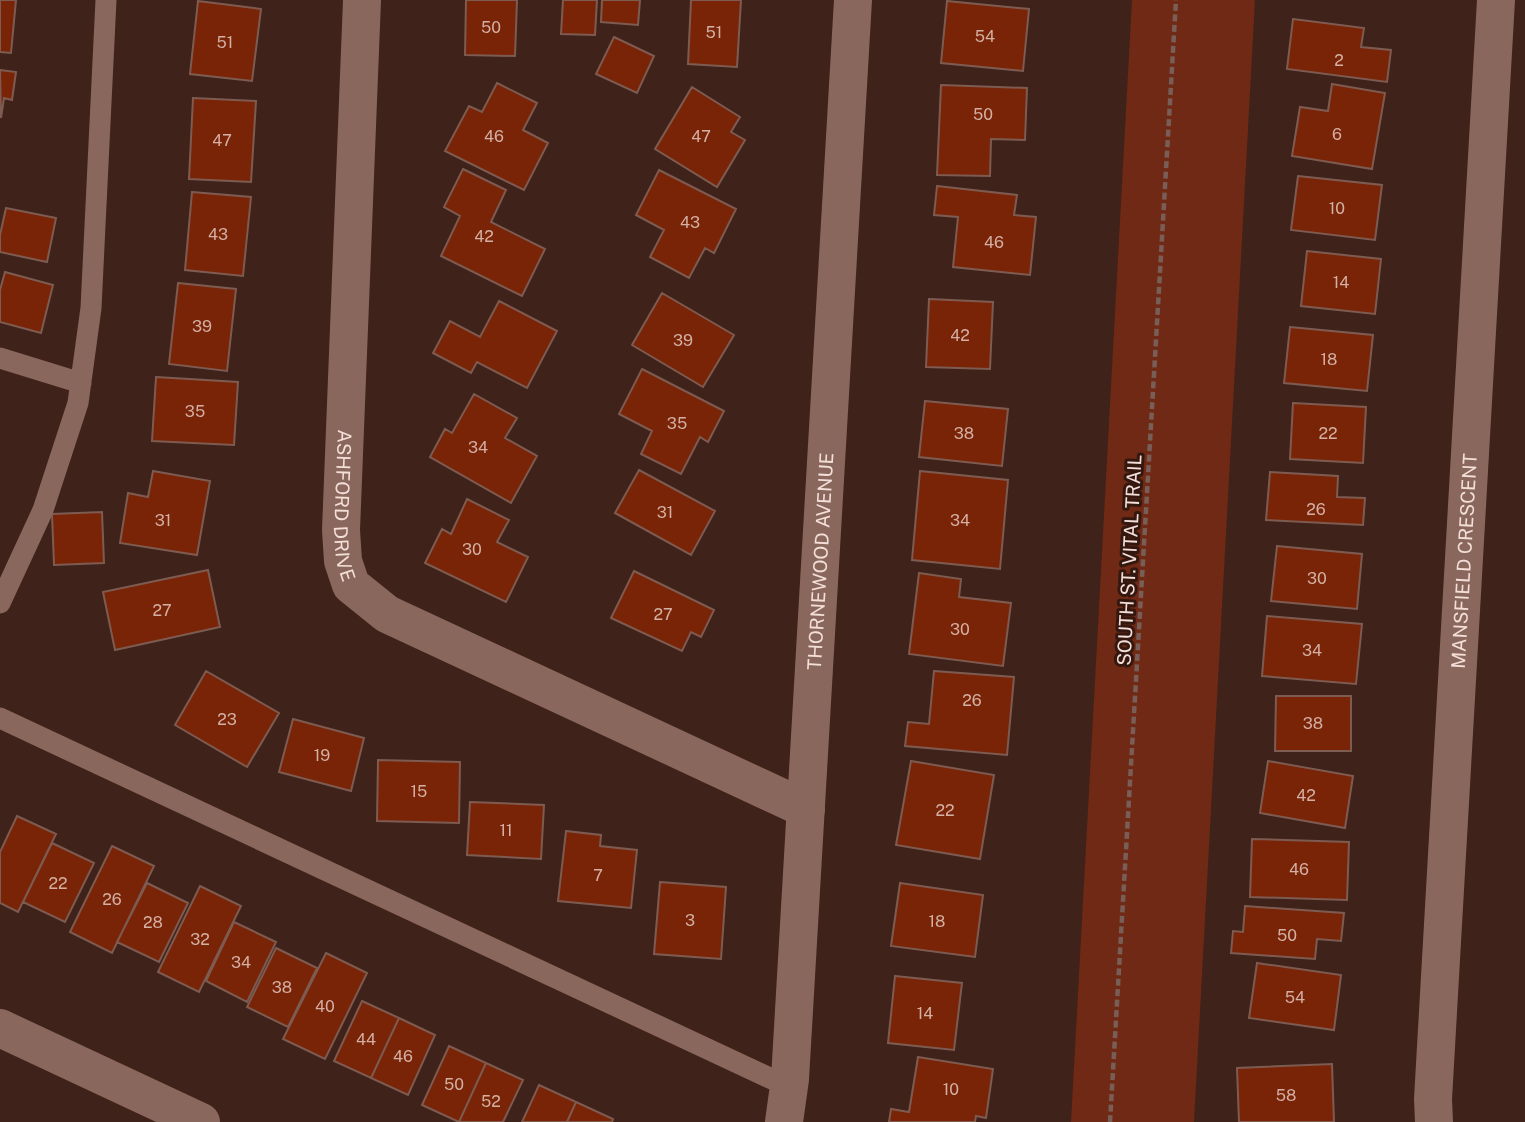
<svg xmlns="http://www.w3.org/2000/svg" width="1525" height="1122" font-family="'Public Sans',sans-serif">
	<style>
		.green { fill: #702914 }
		.building { fill: #792407; stroke: #7e5b51; stroke-width: 2 }
		.lines { fill: none; stroke-linecap: round; stroke-linejoin: round }
		.path { stroke: #785e56; stroke-width: 4.5; stroke-dasharray: 7 3.5; stroke-linecap: butt }
		.service { stroke: #8a675c; stroke-width: 21 }
		.minor { stroke: #8a675c; stroke-width: 38 }
		.tertiary { stroke: #8a675c; stroke-width: 38 }
		.labels { text-anchor: middle; stroke-width: 6; stroke-linejoin: round; paint-order: stroke }
		.number-label { font-size: 16px; fill: #d4b0a4 }
		.street-label { font-size: 19px; fill: #f3dfd8; stroke: #34180f }
	</style>
	<rect width="100%" height="100%" fill="#3f2219"/>
	<path class="green" d="M1132 0H1255L1194 1122H1071Z"/>
	<path class="building" d="M0 0H16L11 53 0 52Z
		M466 0H517L515 56 465 55Z
		M563 0H597L595 35 561 34Z
		M602 0H640L638 25 601 22Z
		M691 0H741L737 67 688 64Z
		M198 1 261 9 252 81 190 74Z
		M947 1 1029 9 1023 71 941 63Z
		M1293 19 1364 28 1361 47 1391 50 1387 82 1287 69Z
		M614 37 654 56 637 93 596 74Z
		M0 70 16 72 12 100 4 98 1 118Z
		M497 83 537 103 523 130 548 143 524 190 445 151 469 106 482 112Z
		M1332 84 1385 93 1372 169 1292 156 1300 107 1328 111Z
		M941 85 1027 88 1025 140 991 139 990 176 937 175Z
		M692 87 740 117 731 132 745 140 717 187 655 149Z
		M193 98 256 101 251 182 189 179Z
		M463 169 506 190 491 222 545 249 522 296 441 256 460 216 444 207Z
		M659 170 736 209 714 253 705 248 689 278 650 257 664 230 636 215Z
		M1298 176 1382 185 1375 240 1291 230Z
		M937 186 1017 195 1014 215 1036 217 1030 275 953 267 958 217 934 215Z
		M192 192 251 197 243 276 185 270Z
		M6 208 56 218 47 262 0 252V235Z
		M1307 251 1381 259 1375 314 1301 306Z
		M5 272 53 285 41 333 0 322V290Z
		M178 283 236 289 227 371 169 364Z
		M662 293 734 335 703 387 632 345Z
		M929 299 993 302 990 369 926 367Z
		M499 301 557 331 527 388 477 362 471 373 433 353 450 321 480 337Z
		M1290 327 1373 335 1367 391 1284 383Z
		M642 369 724 411 708 442 700 437 681 474 641 454 652 431 619 414Z
		M156 377 238 382 234 445 152 441Z
		M474 394 517 418 505 438 537 456 511 503 430 457 445 429 452 433Z
		M925 401 1008 409 1002 466 919 457Z
		M1293 403 1366 407 1363 463 1290 459Z
		M639 470 715 511 691 555 615 513Z
		M153 471 210 481 197 555 120 543 128 493 148 497Z
		M920 471 1008 480 1000 569 912 560Z
		M1270 472 1338 476 1337 497 1365 498 1363 525 1266 520Z
		M467 499 509 520 497 542 528 557 506 602 425 563 442 529 451 534Z
		M102 512 104 563 54 565 52 514Z
		M1277 546 1362 554 1357 609 1271 601Z
		M208 570 220 627 115 650 103 592Z
		M634 571 714 610 701 637 691 632 682 651 611 618Z
		M919 573 961 579 959 597 1011 603 1003 666 909 654Z
		M1267 616 1362 624 1356 684 1262 676Z
		M206 671 279 713 247 767 175 725Z
		M934 671 1014 677 1007 755 905 746 908 722 929 724Z
		M1276 696H1351V751H1275Z
		M293 719 364 738 351 791 279 772Z
		M378 760 460 762 459 823 377 821Z
		M911 761 994 775 980 859 896 845Z
		M1268 761 1353 776 1345 828 1260 813Z
		M470 802 544 805 541 859 467 855Z
		M17 816 56 834 18 912 0 903V852Z
		M566 831 601 835 600 846 637 850 631 908 558 901Z
		M1252 839 1349 842 1347 900 1250 897Z
		M52 843 94 863 65 922 23 902Z
		M112 846 154 866 112 953 70 932Z
		M660 882 726 887 721 959 654 954Z
		M147 883 188 903 159 962 117 942Z
		M900 883 983 895 975 957 891 946Z
		M200 886 241 906 199 992 158 972Z
		M1245 906 1344 913 1341 941 1317 939 1315 959 1231 953 1233 931 1243 932Z
		M234 922 276 942 247 1002 206 981Z
		M276 948 317 968 288 1027 247 1007Z
		M326 953 367 973 325 1059 283 1039Z
		M1257 963 1341 975 1334 1030 1249 1018Z
		M895 976 962 983 954 1050 888 1043Z
		M362 1001 399 1018 371 1078 334 1061Z
		M399 1018 435 1035 408 1095 371 1078Z
		M449 1046 486 1063 459 1122 422 1105Z
		M918 1057 993 1069 986 1118 976 1116 975 1122H889L891 1109 909 1112Z
		M486 1063 523 1080 503 1122H459Z
		M1332 1064 1334 1122H1239L1237 1068Z
		M539 1085 576 1102 567 1122H522Z
		M576 1102 613 1119 612 1122H567Z"/>
	<g class="lines">
		<path class="path" d="M1110 1122 1176 0"/>
		<path class="service" d="M0 358 81 383
			M0 603 43 510 78 403 91 308 106 0
			M0 718 789 1087"/>
		<g class="minor">
			<path id="s1" d="M362 0 341 530 343 561 351 585 387 614 806 809"/>
			<path id="s2" d="M784 1122 790 1079 853 0"/>
			<path id="s3" d="M1434 1122 1433 1099 1496 0"/>
		</g>
		<path class="tertiary" d="M0 1028 201 1122"/>
	</g>
	<g class="labels">
		<g class="number-label">
			<text x="491" y="33">50</text>
			<text x="714" y="38">51</text>
			<text x="985" y="42">54</text>
			<text x="225" y="48">51</text>
			<text x="1339" y="66">2</text>
			<text x="983" y="120">50</text>
			<text x="1337" y="140">6</text>
			<text x="494" y="142">46</text>
			<text x="701" y="142">47</text>
			<text x="222" y="146">47</text>
			<text x="1337" y="214">10</text>
			<text x="690" y="228">43</text>
			<text x="218" y="240">43</text>
			<text x="484" y="242">42</text>
			<text x="994" y="248">46</text>
			<text x="1341" y="288">14</text>
			<text x="202" y="332">39</text>
			<text x="960" y="341">42</text>
			<text x="683" y="346">39</text>
			<text x="1329" y="365">18</text>
			<text x="195" y="417">35</text>
			<text x="677" y="429">35</text>
			<text x="964" y="439">38</text>
			<text x="1328" y="439">22</text>
			<text x="478" y="453">34</text>
			<text x="1316" y="515">26</text>
			<text x="665" y="518">31</text>
			<text x="163" y="526">31</text>
			<text x="960" y="526">34</text>
			<text x="472" y="555">30</text>
			<text x="1317" y="584">30</text>
			<text x="162" y="616">27</text>
			<text x="663" y="620">27</text>
			<text x="960" y="635">30</text>
			<text x="1312" y="656">34</text>
			<text x="972" y="706">26</text>
			<text x="227" y="725">23</text>
			<text x="1313" y="729">38</text>
			<text x="322" y="761">19</text>
			<text x="419" y="797">15</text>
			<text x="1306" y="801">42</text>
			<text x="945" y="816">22</text>
			<text x="506" y="836">11</text>
			<text x="1299" y="875">46</text>
			<text x="598" y="881">7</text>
			<text x="58" y="889">22</text>
			<text x="112" y="905">26</text>
			<text x="690" y="926">3</text>
			<text x="937" y="927">18</text>
			<text x="153" y="928">28</text>
			<text x="1287" y="941">50</text>
			<text x="200" y="945">32</text>
			<text x="241" y="968">34</text>
			<text x="282" y="993">38</text>
			<text x="1295" y="1003">54</text>
			<text x="325" y="1012">40</text>
			<text x="925" y="1019">14</text>
			<text x="366" y="1045">44</text>
			<text x="403" y="1062">46</text>
			<text x="454" y="1090">50</text>
			<text x="951" y="1095">10</text>
			<text x="1286" y="1101">58</text>
			<text x="491" y="1107">52</text>
		</g>
		<g class="street-label">
			<text dy="7" stroke="none"><textPath href="#s1" startOffset="506">ASHFORD DRIVE</textPath></text>
			<text transform="translate(1129 560) rotate(-87)" y="7">SOUTH ST. VITAL TRAIL</text>
			<text dy="7" stroke="none"><textPath href="#s2" startOffset="562">THORNEWOOD AVENUE</textPath></text>
			<text dy="7" stroke="none"><textPath href="#s3" startOffset="562">MANSFIELD CRESCENT</textPath></text>
		</g>
	</g>
</svg>
